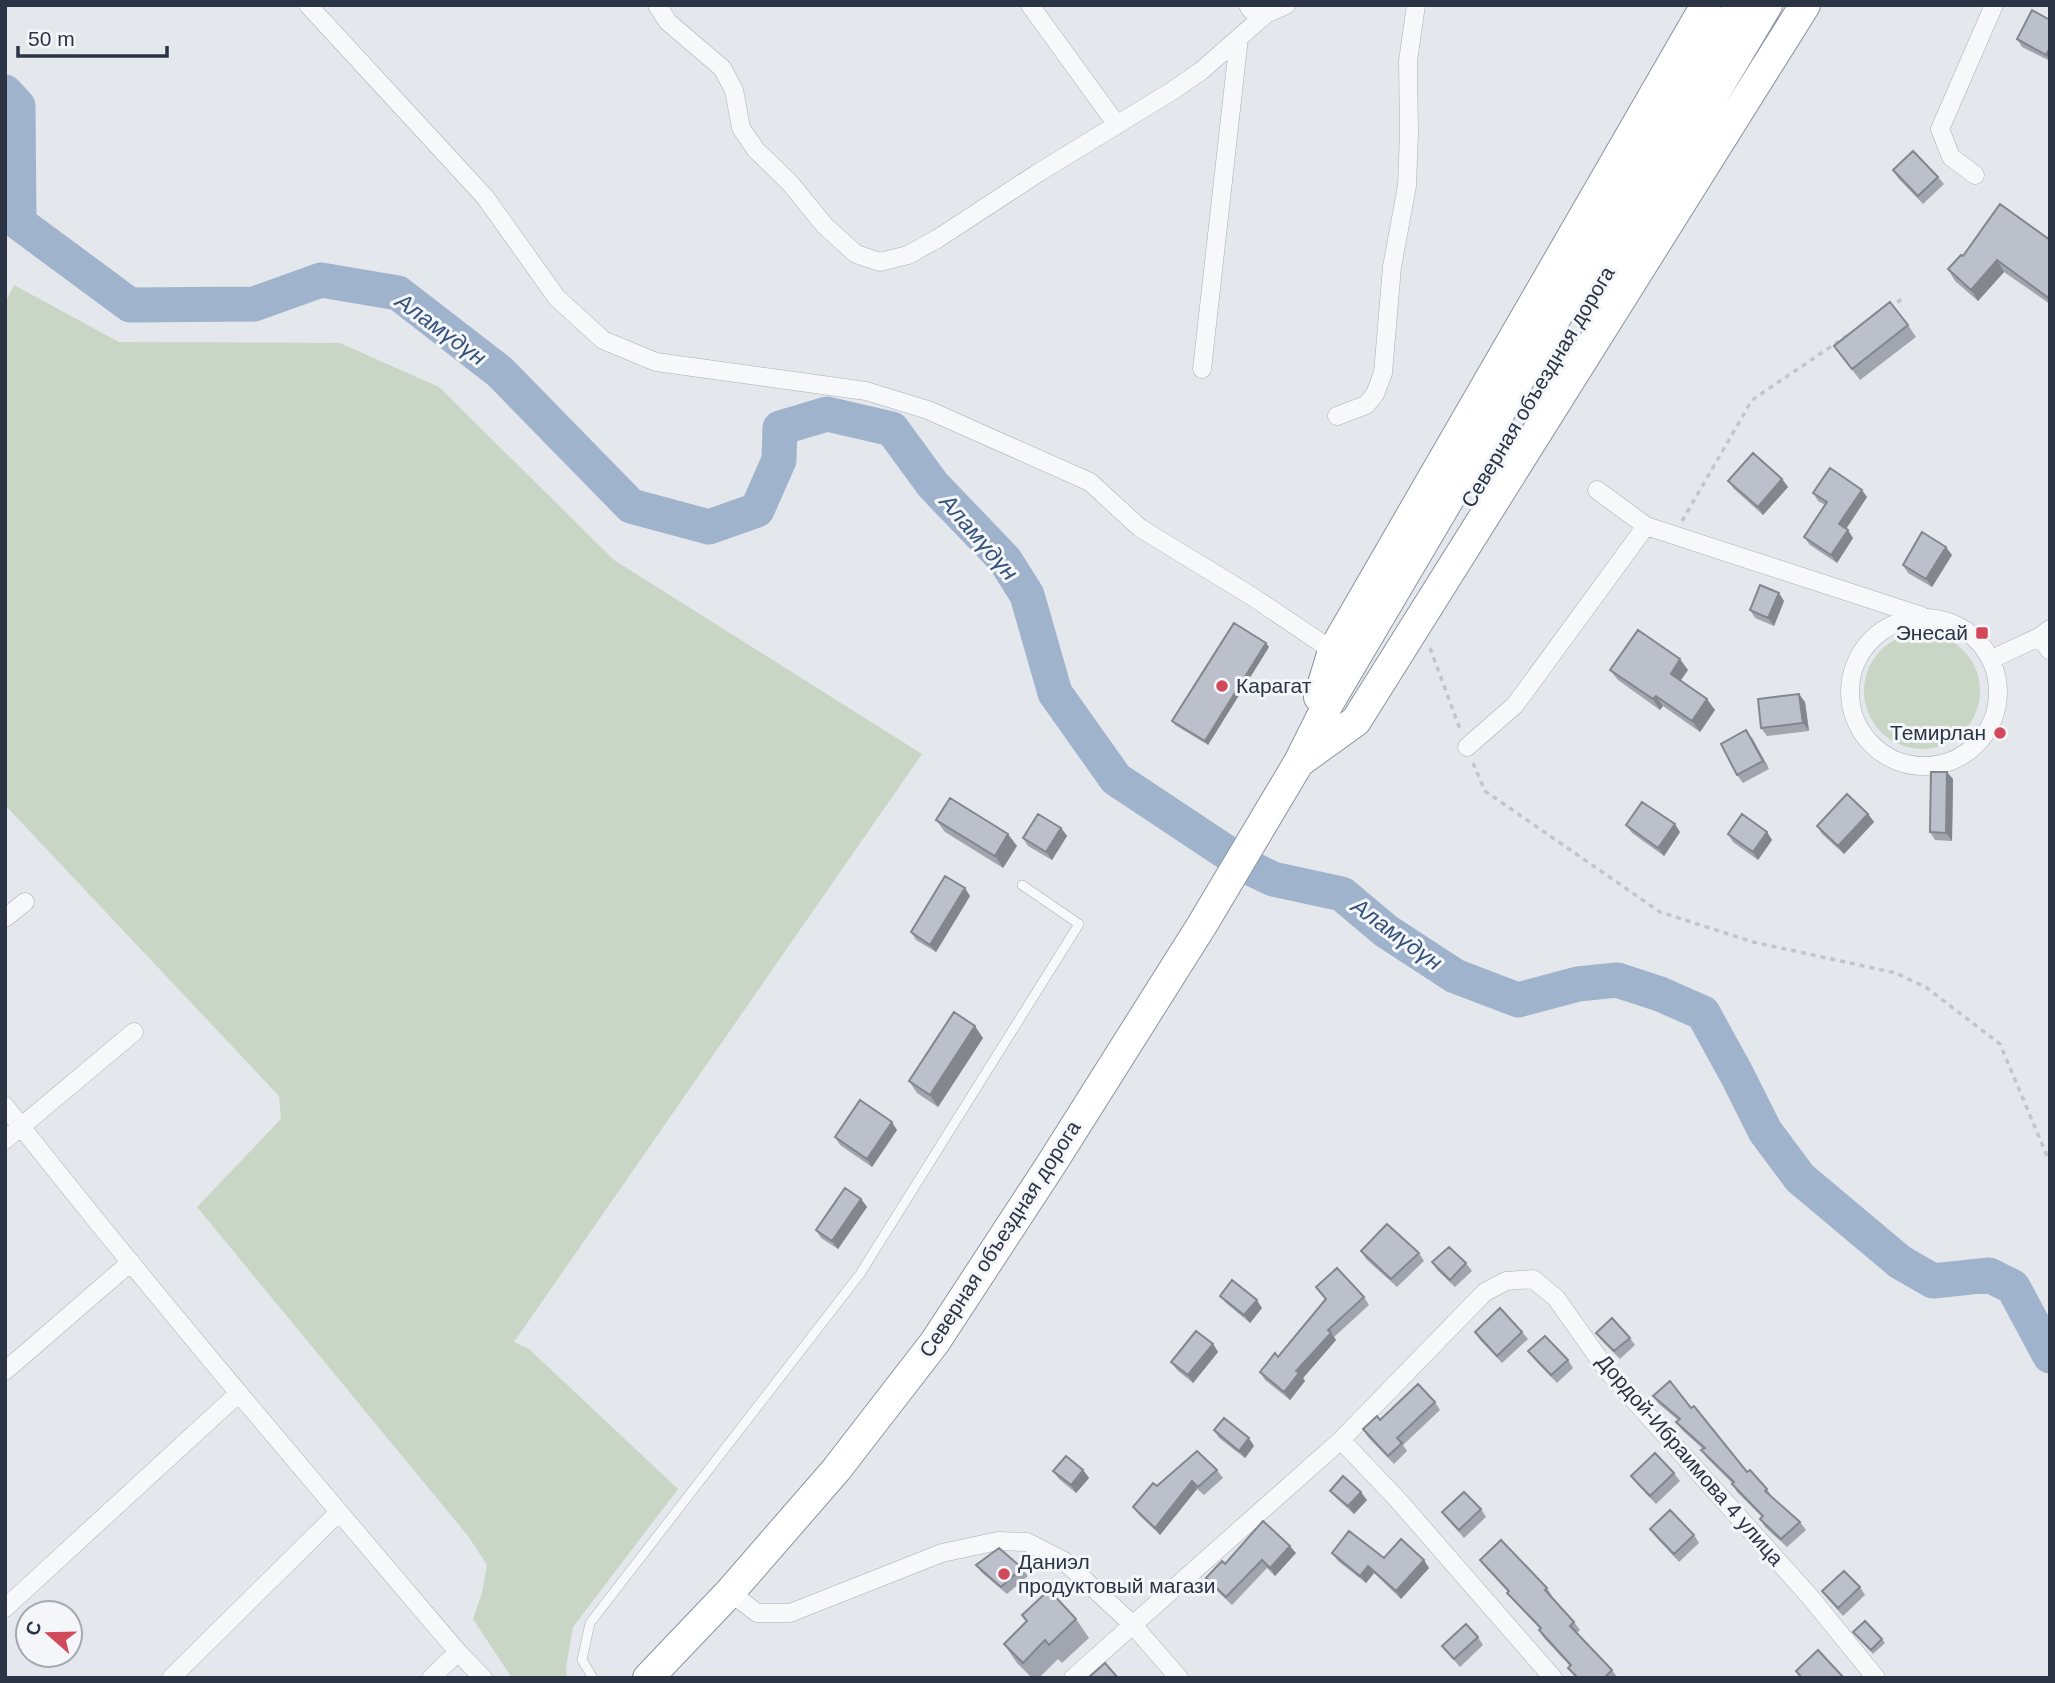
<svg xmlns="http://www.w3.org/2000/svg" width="2055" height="1683" font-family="Arial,sans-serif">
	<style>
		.green { fill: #c9d6c5 }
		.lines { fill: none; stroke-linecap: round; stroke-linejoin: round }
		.river { stroke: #9fb4cc; stroke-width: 35 }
		.service-casing { stroke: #a9aeb7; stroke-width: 10 }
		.minor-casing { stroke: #a9aeb7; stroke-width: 19 }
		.trunk-casing { stroke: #8b94a3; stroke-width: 32 }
		.path { stroke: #c2c5cb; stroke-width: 3.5; stroke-dasharray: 5 5; stroke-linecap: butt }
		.service { stroke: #f7f8fa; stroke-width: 9 }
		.minor { stroke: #f7f8fa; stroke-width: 18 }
		.trunk { stroke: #fff; stroke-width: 30 }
		.wall { fill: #a1a5ae }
		.shaded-wall { fill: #83868d }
		.building { fill: #bbc0ca; stroke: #83868d; stroke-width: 2 }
		.poi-dot { fill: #d1495b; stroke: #f4f6f9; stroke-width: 2.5 }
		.labels { text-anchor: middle; stroke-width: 6; stroke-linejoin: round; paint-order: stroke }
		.street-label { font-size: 21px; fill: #2b3445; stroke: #f4f6f9 }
		.poi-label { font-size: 21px; fill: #2b3445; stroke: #f4f6f9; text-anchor: end }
		.water-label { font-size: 23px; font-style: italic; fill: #34527a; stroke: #f4f6f9 }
	</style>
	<rect width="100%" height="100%" fill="#e4e7ec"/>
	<path class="green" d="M14 285 119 342 340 343 439 387 614 560 922 754 514 1342 529 1349 678 1489 573 1627 566 1667 567 1678H512L473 1619 482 1593 487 1565 468 1536 197 1207 281 1119 279 1096 5 805V303Z
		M1864 691a58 58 0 1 1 116 0a58 58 0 1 1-116 0Z"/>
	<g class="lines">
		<path class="river" d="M5 92 18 106 19 223 130 305 254 304 321 280 398 293 500 372 631 506 709 527 757 510 779 460 780 428 827 414 892 429 933 485 1005 560 1027 595 1055 693 1116 779 1250 868 1273 879 1342 894 1386 931 1455 976 1518 1000 1578 984 1617 980 1660 994 1703 1013 1737 1075 1765 1131 1800 1178 1900 1262 1933 1281 1989 1275 2013 1287 2050 1356"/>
		<defs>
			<path id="service" d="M593 1678 582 1660 590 1623 860 1274 1079 924 1022 885"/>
			<path id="minor" d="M308 5 485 197 557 298 603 340 656 362 866 391 928 410 1090 482 1140 528 1253 597 1333 651
				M657 5 668 22 722 68 734 90 741 128 756 150 790 183 825 226 856 254 880 262 908 255 937 239 1038 173 1172 91 1201 71 1266 14
				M1030 5 1117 125
				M1248 5 1251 10 1266 14 1286 5
				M1975 175 1951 157 1940 129 1994 5
				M1202 369 1239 38
				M1337 416 1366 405 1375 394 1383 373 1392 267 1407 186 1409 133 1408 61 1416 5
				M1597 490 1646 526 1922 616
				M1850 692a74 74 0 1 1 148 0a74 74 0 1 1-148 0Z
				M2039 637 2050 651
				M1992 659 2039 637 2050 629
				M1467 747 1515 705 1646 526
				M5 918 25 902
				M5 1106C151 1292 305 1472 458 1652L483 1678
				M5 1140 134 1032
				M5 1371 131 1262
				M1341 1440 1398 1500 1553 1678
				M730 1592 757 1613H790L942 1553 998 1541 1027 1542 1064 1561 1132 1624 1179 1678
				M5 1608 239 1393
				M171 1678 339 1512
				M431 1678 458 1652
				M1073 1678 1341 1440 1485 1292 1506 1281 1533 1279 1556 1298 1607 1370 1811 1598 1876 1678"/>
			<path id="trunk" d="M1590 301 1767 5
				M1319 697 1333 651 1706 5
				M1302 760 1356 721 1805 5
				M648 1678 730 1592 836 1470 935 1342 1052 1163 1202 925 1299 762 1328 704 1740 5"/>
		</defs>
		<use href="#service" class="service-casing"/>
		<use href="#minor" class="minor-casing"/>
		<use href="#trunk" class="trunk-casing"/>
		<path class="path" d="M1889 308 1902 299
			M1682 521 1752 400 1848 335
			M1430 648 1460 729
			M1473 763 1485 791 1660 912 1753 942 1896 973 1927 988 2000 1044 2050 1163"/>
		<use href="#service" class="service"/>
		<use href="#minor" class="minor"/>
		<use href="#trunk" class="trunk"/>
	</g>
	<path class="wall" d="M2050 20V61L2022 47 2017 39Z
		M1893 170 1938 177 1944 184 1923 204 1898 178Z
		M2050 240V304L2004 272 1978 301 1955 281 1948 269Z
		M1908 325 1916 337 1860 380 1834 346Z
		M1782 479 1788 487 1763 515 1734 489 1728 481Z
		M1813 493 1867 497 1846 529 1853 538 1837 563 1810 545 1804 537 1825 505 1818 501Z
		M1952 555 1932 587 1908 573 1903 565Z
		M1784 601 1774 626 1755 618 1750 610Z
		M1269 647 1208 745 1175 725 1172 721Z
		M1610 670H1688L1681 680 1715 710 1700 732 1663 706 1660 710 1618 680Z
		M1805 702 1809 731 1767 736 1761 728Z
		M1752 738 1769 769 1743 783 1737 775Z
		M1953 779 1952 841 1935 840 1930 832Z
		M1868 814 1874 822 1844 854 1822 834 1817 826Z
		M936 820 1017 846 1003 868 945 832Z
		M1626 825 1680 832 1664 856 1632 833Z
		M1061 828 1067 836 1052 860 1028 846 1023 838Z
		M1767 832 1772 840 1758 860 1733 842 1728 834Z
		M970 896 936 952 916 940 911 932Z
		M983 1038 938 1107 917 1093 909 1081Z
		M897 1130 872 1167 840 1145 835 1137Z
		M861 1199 867 1207 838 1249 821 1238 816 1230Z
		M1361 1251 1419 1253 1424 1261 1397 1287 1366 1259Z
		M1432 1262 1466 1263 1472 1271 1455 1287 1437 1270Z
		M1316 1287 1364 1297 1369 1305 1334 1337 1336 1340 1303 1378 1305 1381 1290 1400 1265 1380 1260 1372 1278 1357 1326 1300Z
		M1220 1296 1262 1308 1250 1323 1226 1303Z
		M1475 1332H1522L1528 1339 1502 1363 1480 1340Z
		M1596 1333 1630 1338 1635 1345 1620 1359 1602 1341Z
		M1213 1344 1218 1352 1193 1383 1177 1370 1171 1362Z
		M1528 1351 1568 1360 1573 1368 1557 1383 1534 1359Z
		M1653 1396 1691 1408 1747 1472 1767 1489 1772 1497 1800 1522 1806 1530 1787 1547 1765 1527 1760 1519 1762 1517 1737 1492 1732 1483 1707 1458 1701 1450 1703 1449 1682 1430 1676 1422 1678 1420 1659 1404Z
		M1435 1402 1440 1410 1403 1445 1407 1451 1394 1464 1368 1437 1363 1429 1380 1420Z
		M1214 1430 1254 1446 1245 1458 1219 1438Z
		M1083 1470 1089 1478 1076 1493 1059 1479 1053 1471Z
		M1217 1470 1223 1478 1204 1495 1197 1489 1160 1535 1139 1515 1133 1507 1157 1486Z
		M1674 1473 1680 1481 1656 1504 1637 1484 1631 1476Z
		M1330 1491 1367 1500 1354 1514 1336 1498Z
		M1481 1509 1486 1517 1464 1538 1448 1520 1442 1512Z
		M1650 1529 1694 1535 1699 1543 1679 1562 1656 1537Z
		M1296 1553 1275 1576 1267 1568 1232 1605 1212 1586 1206 1578 1225 1564Z
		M1332 1553 1384 1558 1429 1568 1401 1599 1374 1573 1366 1583 1338 1561Z
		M1480 1560 1547 1588 1552 1596 1551 1597 1574 1622 1580 1630 1577 1633 1612 1670 1618 1678H1576L1568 1668 1570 1666 1544 1638 1539 1630 1540 1629 1513 1600 1507 1593 1508 1592 1486 1568Z
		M976 1565 1022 1568 1028 1576 1007 1594 981 1572Z
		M1860 1587 1865 1595 1843 1616 1828 1599 1822 1591Z
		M1022 1615 1076 1619 1089 1638 1062 1663 1058 1659 1039 1678H1032L1017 1663 1004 1644 1026 1621Z
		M1853 1632 1882 1639 1885 1643 1873 1654Z
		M1478 1637 1483 1645 1460 1667 1442 1646Z"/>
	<path class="shaded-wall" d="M2050 48V60L2046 55Z
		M1997 260 2004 272 1978 301 1971 290Z
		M1782 479 1788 487 1763 515 1758 507Z
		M1862 490 1867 497 1844 532 1839 524Z
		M1848 530 1853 538 1837 563 1831 555Z
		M1946 547 1952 555 1932 587 1926 579Z
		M1779 593 1784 601 1774 626 1768 618Z
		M1266 643 1269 647 1208 745 1205 741Z
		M1680 659 1688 670 1678 684 1671 674Z
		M1799 694 1805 702 1809 731 1803 723Z
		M1656 696 1663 706 1660 710 1653 699Z
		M1707 699 1715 710 1700 732 1692 721Z
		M1746 730 1752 738 1769 769 1763 761Z
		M1947 772 1953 779 1952 841 1946 833Z
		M1868 814 1874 822 1844 854 1838 846Z
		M1675 824 1680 832 1664 856 1658 848Z
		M1061 828 1067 836 1052 860 1046 852Z
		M1767 832 1772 840 1758 860 1753 852Z
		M1008 834 1017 846 1003 868 995 856Z
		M965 888 970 896 936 952 930 945Z
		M975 1026 983 1038 938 1107 930 1095Z
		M892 1122 897 1130 872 1167 867 1159Z
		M861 1199 867 1207 838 1249 832 1241Z
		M1257 1300 1262 1308 1250 1323 1244 1315Z
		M1331 1333 1336 1340 1303 1378 1305 1381 1290 1400 1284 1392 1296 1371Z
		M1213 1344 1218 1352 1193 1383 1188 1375Z
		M1249 1438 1254 1446 1245 1458 1239 1451Z
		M1083 1470 1089 1478 1076 1493 1071 1485Z
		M1192 1481 1197 1489 1160 1535 1155 1528Z
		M1361 1492 1367 1500 1354 1514 1348 1506Z
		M1290 1546 1296 1553 1275 1576 1270 1568Z
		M1424 1560 1429 1568 1401 1599 1396 1591Z
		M1368 1566 1374 1573 1366 1583 1360 1576Z"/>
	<path class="building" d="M2032 10 2050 20V48L2046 55 2017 39Z
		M1913 151 1938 177 1918 196 1893 170Z
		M2000 204 2050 240V299L1997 260 1971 290 1948 269 1961 255 1963 256Z
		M1890 302 1908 325 1852 369 1834 346Z
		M1753 453 1782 479 1758 507 1728 481Z
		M1830 468 1862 490 1839 524 1848 530 1831 555 1804 537 1827 502 1813 493Z
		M1922 532 1946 547 1926 579 1903 565Z
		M1760 585 1779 593 1768 618 1750 610Z
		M1234 623 1266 643 1205 741 1172 721Z
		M1638 630 1680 659 1671 674 1707 699 1692 721 1656 696 1653 699 1610 670Z
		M1799 694 1803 723 1761 728 1758 699Z
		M1746 730 1763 761 1737 775 1721 744Z
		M1931 772H1947L1946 833 1930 832Z
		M1847 794 1868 814 1838 846 1817 826Z
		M950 798 1008 834 995 856 936 820Z
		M1642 802 1675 824 1658 848 1626 825Z
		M1038 814 1061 828 1046 852 1023 838Z
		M1742 814 1767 832 1753 852 1728 834Z
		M945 876 965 888 930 945 911 932Z
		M954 1012 975 1026 930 1095 909 1081Z
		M860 1100 892 1122 867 1159 835 1137Z
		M845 1188 861 1199 832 1241 816 1230Z
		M1387 1224 1419 1253 1391 1279 1361 1251Z
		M1449 1247 1466 1263 1450 1280 1432 1262Z
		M1337 1268 1364 1297 1328 1330 1331 1333 1296 1371 1299 1373 1284 1392 1260 1372 1275 1353 1278 1357 1326 1299 1316 1287Z
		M1232 1280 1257 1300 1244 1315 1220 1296Z
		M1500 1308 1522 1332 1497 1356 1475 1332Z
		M1612 1318 1630 1338 1614 1351 1596 1333Z
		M1196 1331 1213 1344 1188 1375 1171 1362Z
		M1545 1336 1568 1360 1551 1375 1528 1351Z
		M1670 1381 1691 1408 1694 1406 1747 1472 1750 1470 1767 1489 1765 1491 1800 1522 1781 1539 1760 1519 1763 1516 1732 1484 1734 1482 1701 1450 1705 1448 1676 1422 1680 1419 1653 1396Z
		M1418 1384 1435 1402 1397 1438 1402 1443 1388 1456 1363 1429 1377 1416 1380 1420Z
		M1224 1418 1249 1438 1239 1451 1214 1430Z
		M1197 1451 1217 1470 1198 1487 1192 1481 1155 1528 1133 1507 1153 1483 1157 1486Z
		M1655 1453 1674 1473 1650 1496 1631 1476Z
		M1066 1456 1083 1470 1071 1485 1053 1471Z
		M1343 1476 1361 1492 1348 1506 1330 1491Z
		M1464 1492 1481 1509 1459 1530 1442 1512Z
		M1670 1510 1694 1535 1674 1554 1650 1529Z
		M1263 1521 1290 1546 1270 1568 1262 1560 1226 1597 1206 1578 1222 1561 1225 1564Z
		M1349 1531 1384 1558 1401 1539 1424 1560 1396 1591 1368 1566 1360 1576 1332 1553Z
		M1501 1540 1547 1588 1545 1590 1574 1622 1570 1626 1612 1670 1606 1676 1608 1678H1578L1568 1668 1571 1665 1539 1630 1541 1628 1507 1593 1509 1591 1480 1560Z
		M999 1548 1022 1568 1001 1587 976 1565Z
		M1844 1571 1860 1587 1838 1608 1822 1591Z
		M1049 1590 1076 1619 1049 1645 1045 1640 1023 1663 1004 1644 1027 1621 1022 1615Z
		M1865 1621 1882 1639 1871 1650 1853 1632Z
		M1466 1624 1478 1637 1454 1659 1442 1646Z
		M1818 1650 1844 1678H1802L1796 1671Z
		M1105 1663 1118 1678H1088Z"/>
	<g class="poi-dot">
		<rect x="1975" y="626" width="14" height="14" rx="3.5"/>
		<circle cx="1222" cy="686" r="7"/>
		<circle cx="2000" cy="733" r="7"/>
		<circle cx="1004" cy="1574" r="7"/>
	</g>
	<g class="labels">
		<g class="street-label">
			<text transform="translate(1538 387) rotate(-59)" y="7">Северная объездная дорога</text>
			<text transform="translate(1000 1239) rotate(-57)" y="7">Северная объездная дорога</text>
			<text transform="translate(1690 1460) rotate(49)" y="7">Дордой-Ибраимова 4 улица</text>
		</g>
		<g class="poi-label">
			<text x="1968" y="640">Энесай</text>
			<text x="1236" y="693" text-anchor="start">Карагат</text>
			<text x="1986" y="740">Темирлан</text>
			<text x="1018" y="1569" text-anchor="start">Даниэл<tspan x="1018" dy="24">продуктовый магази</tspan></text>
		</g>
		<g class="water-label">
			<text transform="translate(441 329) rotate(36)" y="8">Аламүдүн</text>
			<text transform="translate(979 537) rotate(49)" y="8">Аламүдүн</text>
			<text transform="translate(1397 934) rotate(36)" y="8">Аламүдүн</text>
		</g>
	</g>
	<rect width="2055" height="1683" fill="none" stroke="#2b3445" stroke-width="14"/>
	<g transform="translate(49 1634) rotate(290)"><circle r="33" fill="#f4f6f9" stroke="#a4a8b1" stroke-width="2"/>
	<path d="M0-5L12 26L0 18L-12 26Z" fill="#d1495b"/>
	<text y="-10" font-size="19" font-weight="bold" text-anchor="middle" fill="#2b3445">С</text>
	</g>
	<path d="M18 46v10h149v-10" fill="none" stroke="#2b3445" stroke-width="3.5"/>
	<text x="28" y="46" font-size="21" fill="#2b3445" stroke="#f4f6f9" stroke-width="5" paint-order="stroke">50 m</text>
</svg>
